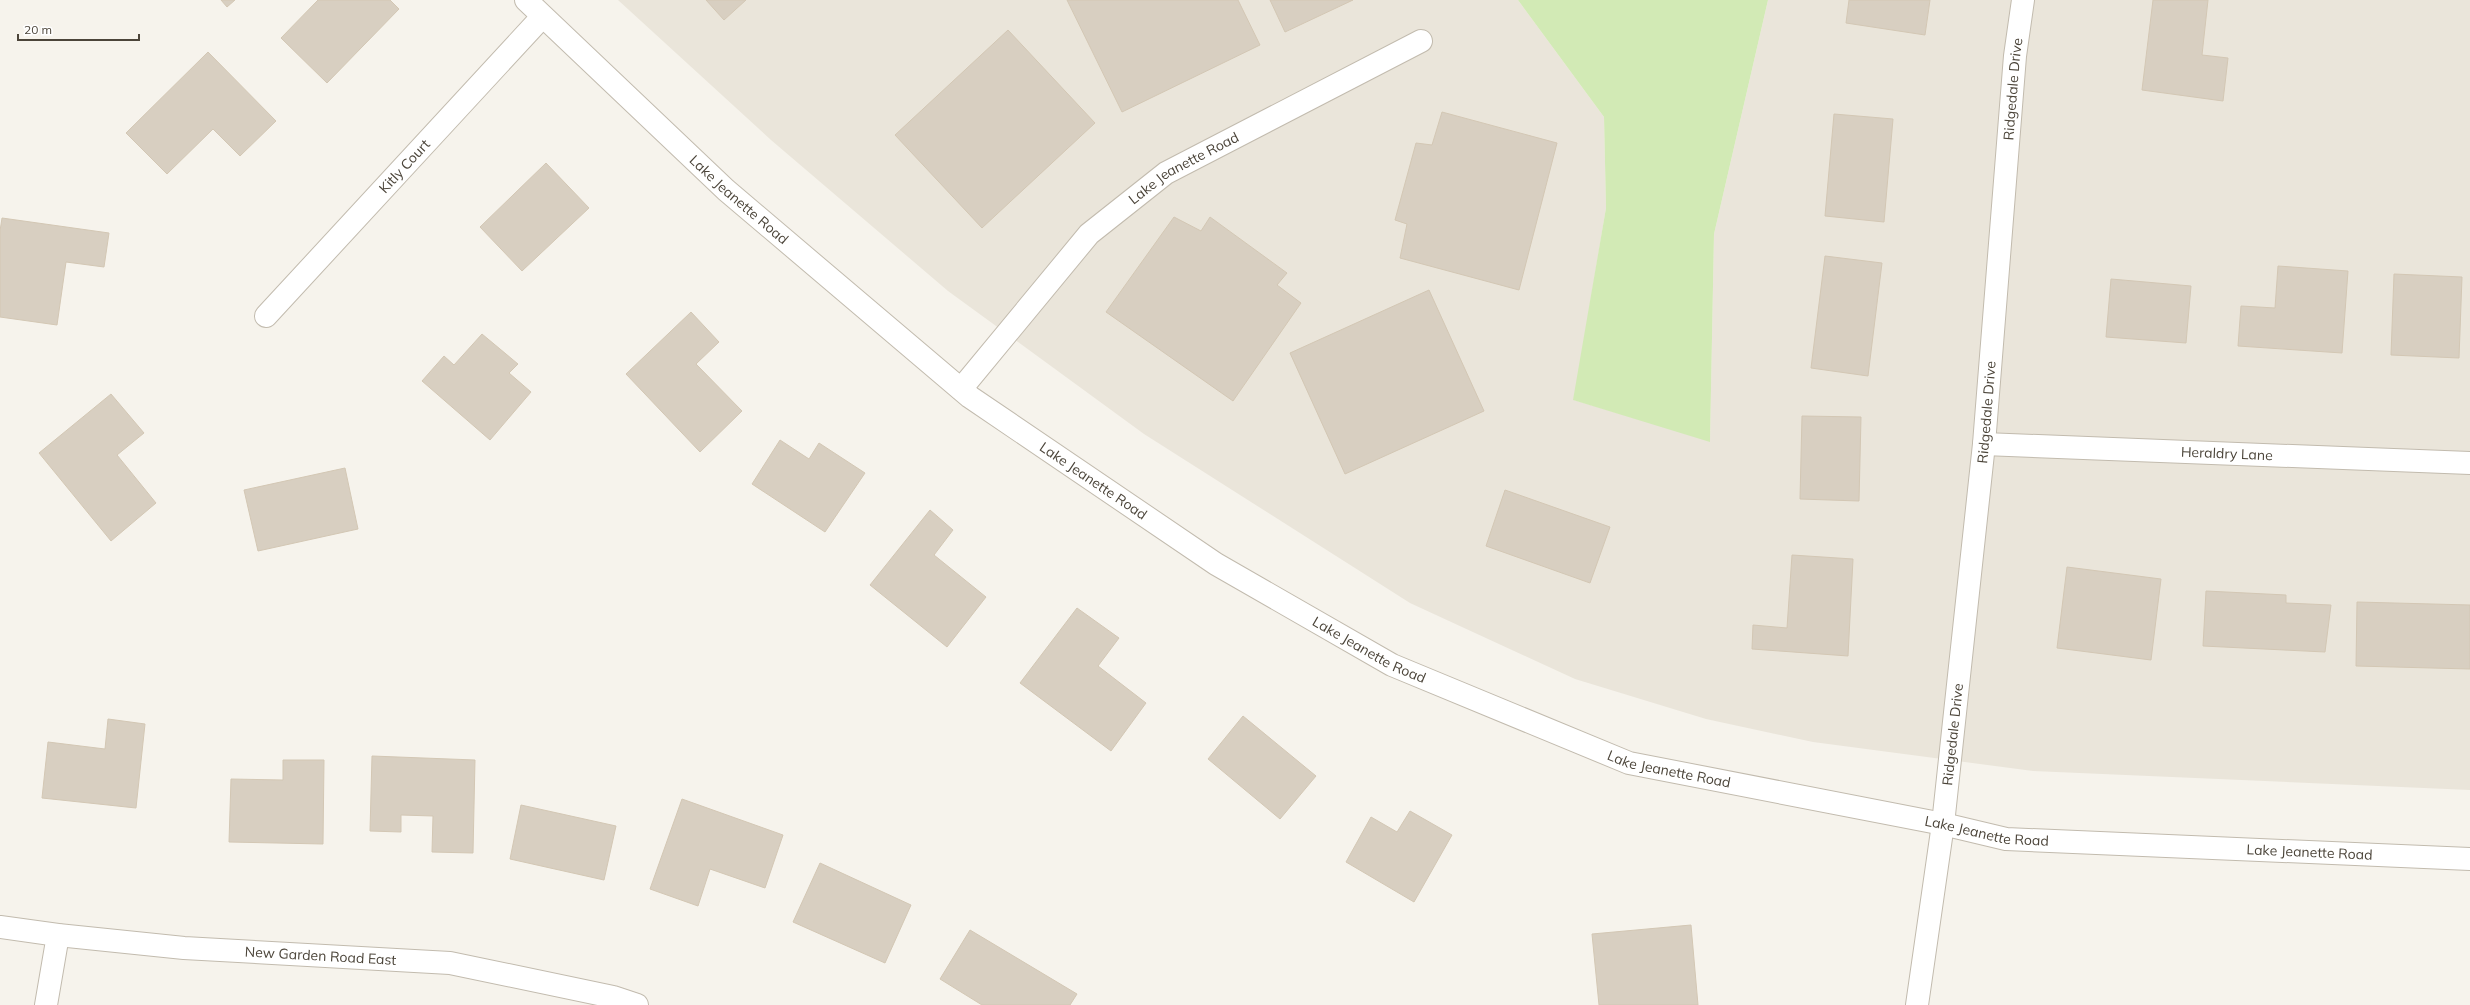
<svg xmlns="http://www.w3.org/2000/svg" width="2470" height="1005" font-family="Mulish,sans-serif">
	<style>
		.residential { fill: #eae5da }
		.green { fill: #d2eab5 }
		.building { fill: #d8cfc1; stroke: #d3c7b4 }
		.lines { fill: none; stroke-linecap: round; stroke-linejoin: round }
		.minor-casing { stroke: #c2bbae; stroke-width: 24 }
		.tertiary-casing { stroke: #c2bbae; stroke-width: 24 }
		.minor { stroke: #fff; stroke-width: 22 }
		.tertiary { stroke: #fff; stroke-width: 22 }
		.labels { text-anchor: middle; stroke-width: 3.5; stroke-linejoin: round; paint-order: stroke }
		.street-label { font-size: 14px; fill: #4b4439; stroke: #fff }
	</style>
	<rect width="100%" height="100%" fill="#f6f3ec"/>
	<path class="residential" d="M618 0H1518L1604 117 1606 208 1574 400 1710 441 1714 234 1768 0H2470V790L2033 771 1813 742 1706 719 1575 679 1410 603 1144 434 948 291 771 140Z"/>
	<path class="green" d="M1518 0H1768L1714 234 1710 442 1573 400 1606 208 1604 117Z"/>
	<path class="building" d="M221 0H235L227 7Z
		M318 0H390L399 9 327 83 281 38Z
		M706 0H746L724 20Z
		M1067 0H1238L1260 45 1122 112Z
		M1270 0H1353L1285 32Z
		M1849 0H1930L1925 35 1846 23Z
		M2153 0H2208L2202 55 2228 58 2223 101 2142 90Z
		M1008 30 1095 123 982 228 895 135Z
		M208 52 276 121 240 156 213 129 167 174 126 133Z
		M1442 112 1557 143 1519 290 1400 258 1407 224 1395 220 1416 143 1432 145Z
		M1834 114 1893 119 1884 222 1825 216Z
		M546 163 589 208 522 271 480 227Z
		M1174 217 1201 231 1210 217 1287 273 1277 285 1301 303 1233 401 1106 312Z
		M2 218 109 233 104 267 66 262 57 325 0 317V231Z
		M1825 256 1882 263 1868 376 1811 368Z
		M2278 266 2348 271 2342 353 2238 346 2241 306 2275 308Z
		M2394 274 2462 277 2459 358 2391 355Z
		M2111 279 2191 286 2186 343 2106 337Z
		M1429 290 1484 411 1345 474 1290 353Z
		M691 312 719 342 696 364 742 411 700 452 626 374Z
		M482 334 518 364 509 373 531 392 490 440 422 381 444 356 454 365Z
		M111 394 144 433 117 455 156 503 111 541 39 453Z
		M1802 416 1861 417 1859 501 1800 499Z
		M780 440 809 459 819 443 865 473 825 532 752 484Z
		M345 468 358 529 258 551 244 490Z
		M1505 490 1610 527 1590 583 1486 546Z
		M930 510 953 530 934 555 986 597 947 647 870 585Z
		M1792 555 1853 559 1848 656 1752 649 1753 625 1787 628Z
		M2067 567 2161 579 2151 660 2057 648Z
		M2206 591 2286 595V603L2331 605 2325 652 2203 646Z
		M2357 602 2470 605V669L2356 666Z
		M1077 608 1119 638 1098 666 1146 703 1111 751 1020 683Z
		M1243 716 1316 776 1280 819 1208 759Z
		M108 719 145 724 136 808 42 798 48 742 105 749Z
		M372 756 475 760 473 853 432 852 433 816 401 815V832L370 831Z
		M283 760H324L323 844 229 842 231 779 283 780Z
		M682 799 783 835 765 888 710 869 698 906 650 889Z
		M521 805 616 826 604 880 510 859Z
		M1410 811 1452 835 1414 902 1346 862 1371 817 1397 832Z
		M820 863 911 905 885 963 793 922Z
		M1691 925 1698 1005H1599L1592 934Z
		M970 930 1077 994 1070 1005H982L940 979Z"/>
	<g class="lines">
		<defs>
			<g id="minor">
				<path id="s1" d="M266 316 542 17"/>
				<path id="s2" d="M961 389 1089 234 1166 173 1421 41"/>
				<path id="s3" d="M1984 444 2470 463"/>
				<path id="s4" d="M0 927 58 935 184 948 450 963 613 997 637 1005"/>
				<path d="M46 1005 58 935"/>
				<path id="s5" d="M1917 1005 1943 824 1984 444 2015 56 2023 0"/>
			</g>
			<g id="tertiary">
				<path id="s6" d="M526 0 726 190 970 397 1216 564 1392 665 1629 763 1943 824 2006 839 2470 859"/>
			</g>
		</defs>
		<use href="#minor" class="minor-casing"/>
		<use href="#tertiary" class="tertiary-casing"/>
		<use href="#minor" class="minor"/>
		<use href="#tertiary" class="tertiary"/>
	</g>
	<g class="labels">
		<g class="street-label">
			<text dy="5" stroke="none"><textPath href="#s5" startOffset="921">Ridgedale Drive</textPath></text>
			<text dy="5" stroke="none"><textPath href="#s1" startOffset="204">Kitly Court</textPath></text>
			<text dy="5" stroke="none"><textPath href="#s2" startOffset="317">Lake Jeanette Road</textPath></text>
			<text dy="5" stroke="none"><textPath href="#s6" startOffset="292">Lake Jeanette Road</textPath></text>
			<text dy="5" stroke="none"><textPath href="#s5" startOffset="597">Ridgedale Drive</textPath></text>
			<text dy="5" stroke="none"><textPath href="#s3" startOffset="243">Heraldry Lane</textPath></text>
			<text dy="5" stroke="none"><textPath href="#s6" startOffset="745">Lake Jeanette Road</textPath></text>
			<text dy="5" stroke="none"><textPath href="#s6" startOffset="1069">Lake Jeanette Road</textPath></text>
			<text dy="5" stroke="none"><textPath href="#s5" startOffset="273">Ridgedale Drive</textPath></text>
			<text dy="5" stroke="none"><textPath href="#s6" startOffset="1393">Lake Jeanette Road</textPath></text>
			<text dy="5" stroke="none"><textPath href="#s6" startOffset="1717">Lake Jeanette Road</textPath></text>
			<text dy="5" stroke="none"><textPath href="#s6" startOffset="2041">Lake Jeanette Road</textPath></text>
			<text dy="5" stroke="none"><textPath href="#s4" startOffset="322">New Garden Road East</textPath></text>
		</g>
	</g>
	<path d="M18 34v6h121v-6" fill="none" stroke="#4b4439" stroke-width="2"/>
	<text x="24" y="34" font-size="12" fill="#4b4439" stroke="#ffffff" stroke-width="3" paint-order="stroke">20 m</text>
</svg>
